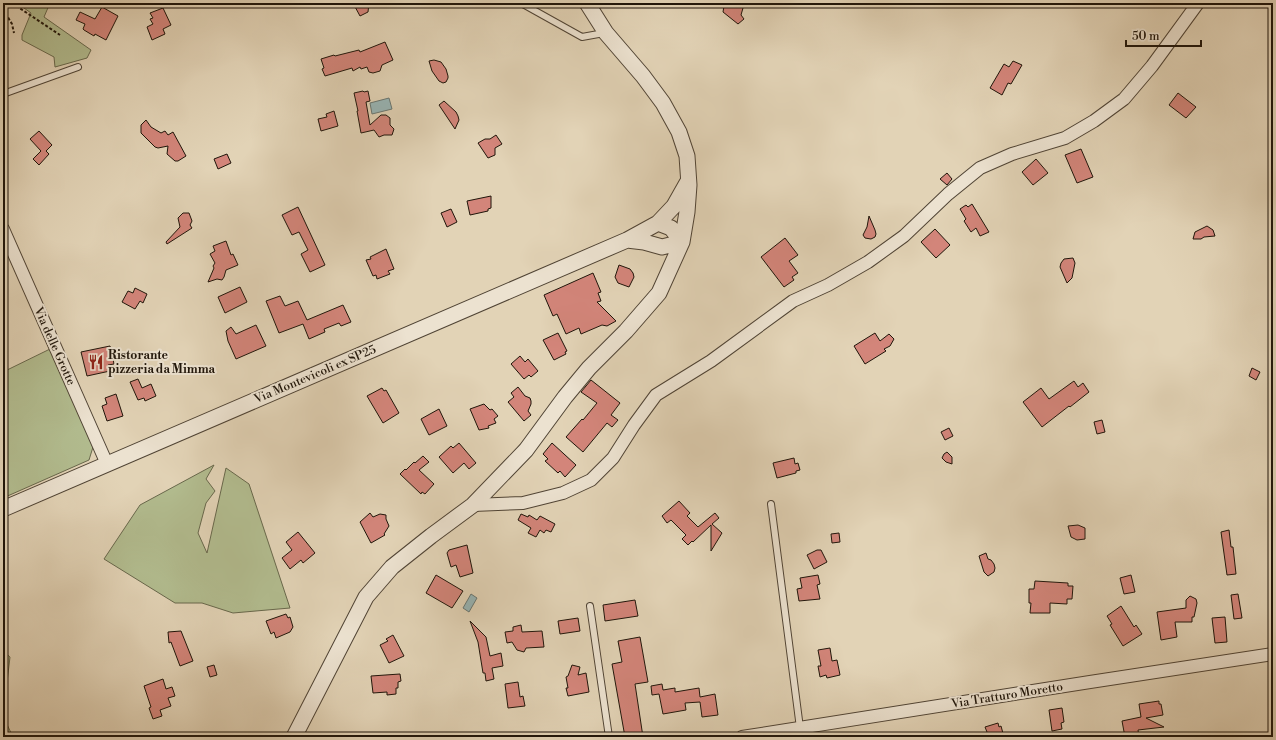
<svg xmlns="http://www.w3.org/2000/svg" width="1276" height="740" font-family="'Libre Bodoni',serif">
	<style>
		.green { fill: #b2bc8f; stroke: #68684c }
		.water { fill: #98b6b7; stroke: #687672 }
		.building { fill: #d3857a; stroke: #1f150a }
		.lines { fill: none; stroke-linecap: round; stroke-linejoin: round }
		.service-casing { stroke: #504435; stroke-width: 8 }
		.minor-casing { stroke: #504435; stroke-width: 14 }
		.tertiary-casing { stroke: #504435; stroke-width: 17 }
		.path { stroke: #1f150a; stroke-width: 2; stroke-dasharray: 3 2; stroke-linecap: butt }
		.service { stroke: #ece2d0; stroke-width: 6 }
		.minor { stroke: #ece2d0; stroke-width: 12 }
		.tertiary { stroke: #ece2d0; stroke-width: 15 }
		.labels { text-anchor: middle; stroke-width: 4; stroke-linejoin: round; paint-order: stroke }
		.street-label { font-size: 12px; fill: #1f150a; stroke: #ece2d0 }
		.poi-label { font-size: 12px; font-weight: bold; fill: #1f150a; stroke: #ece2d0; text-anchor: start }
	</style>
	<rect width="100%" height="100%" fill="#e2d3b6"/>
	<filter id="stains"><feTurbulence type="fractalNoise" baseFrequency=".005" numOctaves="4"/><feColorMatrix values="0 0 0 0 .2 0 0 0 0 .09 0 0 0 0 .02 0 0 0 .5 -.17"/></filter>
	<radialGradient id="worn" r=".72"><stop offset=".6" stop-color="#630" stop-opacity="0"/><stop offset="1" stop-color="#630" stop-opacity=".3"/></radialGradient>
	<path class="green" d="M17 3H50L44 17 91 50 87 58 55 67 54 57 22 40V35L31 13Z
		M50 349 61 359 93 447 89 460 3 498V372Z
		M214 465 206 479 215 491 206 503 198 533 207 553 226 468 249 484 290 608 233 613 202 603H175L104 559 140 505Z
		M3 651 10 657 3 716 13 737H3Z"/>
	<path class="water" d="M389 98 392 109 372 114 370 103Z
		M471 594 477 598 469 612 463 608Z"/>
	<path class="building" d="M353 3H369L368 12 360 16Z
		M726 3H743V8L741 15 744 19 738 24 723 12 724 6Z
		M102 7 118 16 106 40 95 34 94 36 84 30 83 29 85 24 76 20 80 12 95 19Z
		M163 8 171 25 163 29 165 34 152 40 147 27 153 24 150 19 153 18 150 13Z
		M385 42 393 60 382 65 380 71 373 73 369 72 367 67 361 69 360 67 353 71 352 68 325 76 322 69 324 68 321 59 334 55 335 56 359 50 360 52Z
		M434 60 441 62 446 69 448 76V78L446 82 443 83 439 81 432 71 429 61Z
		M1013 61 1022 65 1011 84 1008 83 1002 95 990 88 1004 64 1009 67Z
		M363 91 364 92 368 91 370 101 366 102 370 125 381 115H386L390 118V125L394 129 392 135H384L379 137 374 130 361 133 357 111H358L354 93Z
		M1178 93 1196 107 1186 118 1169 105Z
		M444 101 456 112 458 116 459 120 455 129 439 105Z
		M334 111 338 126 321 131 318 119 327 117 326 114Z
		M146 120 151 127 161 133 165 131 168 135 173 132 186 156 178 161H175L167 154 168 146 158 148 155 147 141 133V125Z
		M39 131 52 145 46 151 49 154 39 165 33 159 41 151 30 139Z
		M496 135 502 144 495 148V155L488 158 478 143 485 139H490Z
		M1081 149 1093 177 1077 183 1065 155Z
		M227 154 231 163 218 169 214 159Z
		M1036 159 1048 173 1033 185 1022 172Z
		M947 173 952 179 947 185 940 179Z
		M491 196V208L488 209V211L470 215 467 201Z
		M972 204 989 232 980 236 976 228 971 232 964 221 966 219 960 209 966 205 968 207Z
		M298 207 325 265 310 272 301 254 308 250 299 232 292 235 282 215Z
		M451 209 457 222 447 227 441 213Z
		M183 213H189L192 221 190 225 192 228 167 244 166 242 180 227 178 218Z
		M869 216 875 230 876 234 875 237 871 239 865 238 863 235 867 227Z
		M1207 226 1213 230 1215 236 1204 237 1201 239H1193L1195 232Z
		M935 229 950 245 936 258 921 242Z
		M785 238 798 255 789 261 798 273 792 277 794 280 784 287 761 257Z
		M226 241 231 255 233 254 238 265 226 270 224 277 222 280 217 279 208 282 214 268 213 266 215 263 210 254 215 251 213 246Z
		M386 249 394 269 388 271 390 274 377 279 376 275 373 276 366 260 371 259 370 257Z
		M1073 258 1075 263 1072 278 1067 283 1060 267 1061 263 1064 259Z
		M619 265 630 269 633 273 634 277 629 287 618 283 615 277Z
		M593 273 601 292 598 293 601 301 597 302 616 321 607 326 602 325 581 334 579 328 566 334 557 314 553 316 544 295Z
		M240 287 247 302 225 313 218 297Z
		M135 288 147 294 143 303 140 301 135 309 122 302 128 291 133 293Z
		M280 296 285 306 298 301 307 320 343 305 351 322 341 326 339 323 324 329 325 332 309 339 303 324 279 333 266 301Z
		M256 325 266 346 236 359 228 341 226 331 231 327 236 334Z
		M558 333 567 351 565 352 566 354 554 360 543 340Z
		M875 333 880 341 889 334 894 339 890 346 884 349 886 351 865 364 854 346Z
		M110 346 114 364 108 365 110 371 87 376 81 352Z
		M520 356 525 362 528 359 538 371 531 377 529 375 524 379 511 364Z
		M1252 368 1260 372 1256 380 1249 376Z
		M138 379 142 388 151 384 156 396 145 401 144 398 138 400 130 382Z
		M591 380 620 403 611 415 618 420 612 427 607 423 583 452 566 437 582 419 583 420 597 403 581 392Z
		M1074 381 1078 387 1083 383 1089 392 1070 407 1069 406 1042 427 1023 402 1041 388 1049 399Z
		M518 387 525 396 530 398 531 401V404L528 411 531 415 524 421 508 402 514 397 511 393Z
		M382 388 384 391 386 390 399 413 383 423 367 396Z
		M116 394 123 416 107 421 102 406 107 404 105 398Z
		M484 404 490 410 492 409 498 416 494 419 496 423 488 426 489 428 479 430 470 409Z
		M439 409 447 426 429 435 421 419Z
		M1102 420 1105 432 1097 434 1094 422Z
		M949 428 953 436 945 440 941 432Z
		M459 443 476 463 469 469 464 463 453 473 439 457 451 446 453 448Z
		M552 443 576 465 565 477 560 471 558 473 545 461 548 459 543 454Z
		M947 452 952 457V464L946 462 942 458 944 454Z
		M423 456 429 462 419 470 434 484 425 494 422 492 421 494 400 474 405 469 406 470 414 462 415 463Z
		M794 458 795 464 798 463 800 470 796 471V473L777 478 773 463Z
		M679 501 690 513 687 516 698 527 715 513 719 518 712 524 722 533 711 551V525L693 542 692 541 688 545 682 539 686 535 671 520 667 523 662 516Z
		M370 513 373 517 380 514 386 515V519L389 526 384 534 385 535 371 543 360 522Z
		M521 514 528 517 529 515 537 520 540 516 555 524 551 532 546 530 544 533 540 530 536 537 528 533 531 528 518 520Z
		M1078 525 1085 528V539L1077 540 1071 537 1068 526Z
		M1229 530 1231 547H1233L1236 574 1227 575 1221 532Z
		M298 532 315 553 303 563 301 560 290 569 282 558 292 550 286 542Z
		M839 533 840 542 832 543 831 534Z
		M467 545 473 573 460 577 456 565 451 567 447 553 449 550Z
		M817 550H821L827 562 814 569 807 555Z
		M986 553 988 559 991 560 994 564 995 568 994 572 988 576 984 572 979 556Z
		M436 575 463 591 452 608 426 593Z
		M818 575 820 584 817 585 820 599 799 601 797 589 802 588 800 578Z
		M1131 575 1135 592 1124 594 1120 578Z
		M1035 581 1068 583V586H1073L1072 599H1067V604L1050 603V613H1030L1031 603H1029V589H1034Z
		M1238 594 1242 618 1234 619 1231 595Z
		M1190 596 1196 599 1197 603 1194 617H1192V622H1175L1177 637 1161 640 1157 612 1186 608V600Z
		M635 600 638 616 605 621 603 605Z
		M1121 606 1134 627 1136 625 1142 634 1123 646 1110 625 1112 624 1107 616Z
		M286 614 288 618 290 617 293 627 290 632 276 638 274 632 271 634 266 621Z
		M1225 617 1227 642 1215 643 1212 618Z
		M578 618 580 631 560 634 558 621Z
		M470 621 486 637 490 656 501 653 503 666 492 668 494 679 486 681 485 673H483L478 642Z
		M521 625 522 632 542 631 544 647 526 648 524 652 517 650 512 642 507 643 505 632 513 631V627Z
		M181 631 193 661 180 666 171 642 169 643 168 632Z
		M393 635 404 656 389 663 380 645 388 641 386 639Z
		M640 637 648 682 635 684 643 737H625L612 664 622 662 618 641Z
		M830 648 832 661 837 660 840 675 827 678 826 675 820 677 818 666H821L818 650Z
		M214 665 217 675 210 677 207 667Z
		M572 665 580 667 578 675 586 673 589 692 568 696 566 688H568L566 677 568 676Z
		M400 674 401 681 398 682V688H396V694L387 695V692L373 693 371 676Z
		M163 679 166 689 172 687 175 696 168 698 171 706 160 710 162 716 153 719 149 708 151 707 144 686Z
		M518 682 520 697 523 696 525 706 508 708 505 684Z
		M662 684 663 690 675 688V692L699 688 700 697 715 694 718 715 702 717 700 702 685 703 686 710 663 714 659 694 652 695 651 686Z
		M1159 701V704H1161L1163 715 1146 718 1164 727 1138 730 1139 737H1125L1122 721 1141 717 1139 704Z
		M1062 708 1064 722 1061 723 1062 729 1052 731 1049 710Z
		M998 723 999 727 1001 726 1004 737H989L985 727Z"/>
	<g class="lines">
		<defs>
			<path id="service" d="M521 3 582 37 604 33
				M3 94 78 67
				M771 504 800 728
				M590 606 609 737"/>
			<path id="minor" d="M3 229 107 464
				M473 505 523 503 563 493 591 480 613 458 634 425 656 395 711 361 793 301 828 285 868 262 904 236 948 194 980 168 1012 154 1065 138 1094 121 1124 99 1152 66 1198 3
				M742 737 1090 682 1273 654"/>
			<path id="tertiary" d="M658 223 671 228 682 242
				M627 240 644 242 662 247 682 242
				M3 509 627 240 658 223 674 206 687 183
				M294 737 366 597 392 567 431 536 473 505 526 450 565 397 589 368 626 331 659 293 682 242 687 212 689 185 687 156 679 132 663 103 643 76 606 33 587 3"/>
		</defs>
		<use href="#service" class="service-casing"/>
		<use href="#minor" class="minor-casing"/>
		<use href="#tertiary" class="tertiary-casing"/>
		<path class="path" d="M12 3 60 35
			M3 9 12 24 14 33"/>
		<use href="#service" class="service"/>
		<use href="#minor" class="minor"/>
		<use href="#tertiary" class="tertiary"/>
	</g>
	<defs>
		<symbol id="restaurant-bare" viewBox="-9 -9 18 18"><path d="M-5-6h1v4h1v-4h1v4h1v-4h1v5L-1.5 .5V6h-2V.5L-5-1ZM5-6V6H3V1.5H1.5Q1.5-4 5-6Z" fill="#8f2418" stroke="#ece2d0" stroke-width="2.5" paint-order="stroke"/></symbol>
	</defs>
	<g fill-rule="evenodd">
		<use href="#restaurant-bare" x="85" y="351" width="22" height="22"/>
	</g>
	<g class="labels">
		<g class="street-label">
			<text transform="translate(55 346) rotate(66)" y="4">Via delle Grotte</text>
			<text transform="translate(315 374) rotate(-23)" y="4">Via Montevicoli ex SP25</text>
			<text transform="translate(1007 695) rotate(-9)" y="4">Via Tratturo Moretto</text>
		</g>
		<g class="poi-label">
			<text x="108" y="359">Ristorante<tspan x="108" dy="14">pizzeria da Mimma</tspan></text>
		</g>
	</g>
	<rect width="1276" height="740" fill="none" stroke="#e2d3b6" stroke-width="16"/>
	<rect x="4" y="4" width="1268" height="732" fill="none" stroke="#1f150a" stroke-width="2"/>
	<rect x="8" y="8" width="1260" height="724" fill="none" stroke="#1f150a"/>
	<path d="M1126 40v6h75v-6" fill="none" stroke="#1f150a" stroke-width="2"/>
	<text x="1132" y="40" font-size="12" fill="#1f150a" stroke="#ece2d0" stroke-width="3" paint-order="stroke">50 m</text>
	<rect width="100%" height="100%" filter="url(#stains)"/>
	<rect width="100%" height="100%" fill="url(#worn)"/>
</svg>
